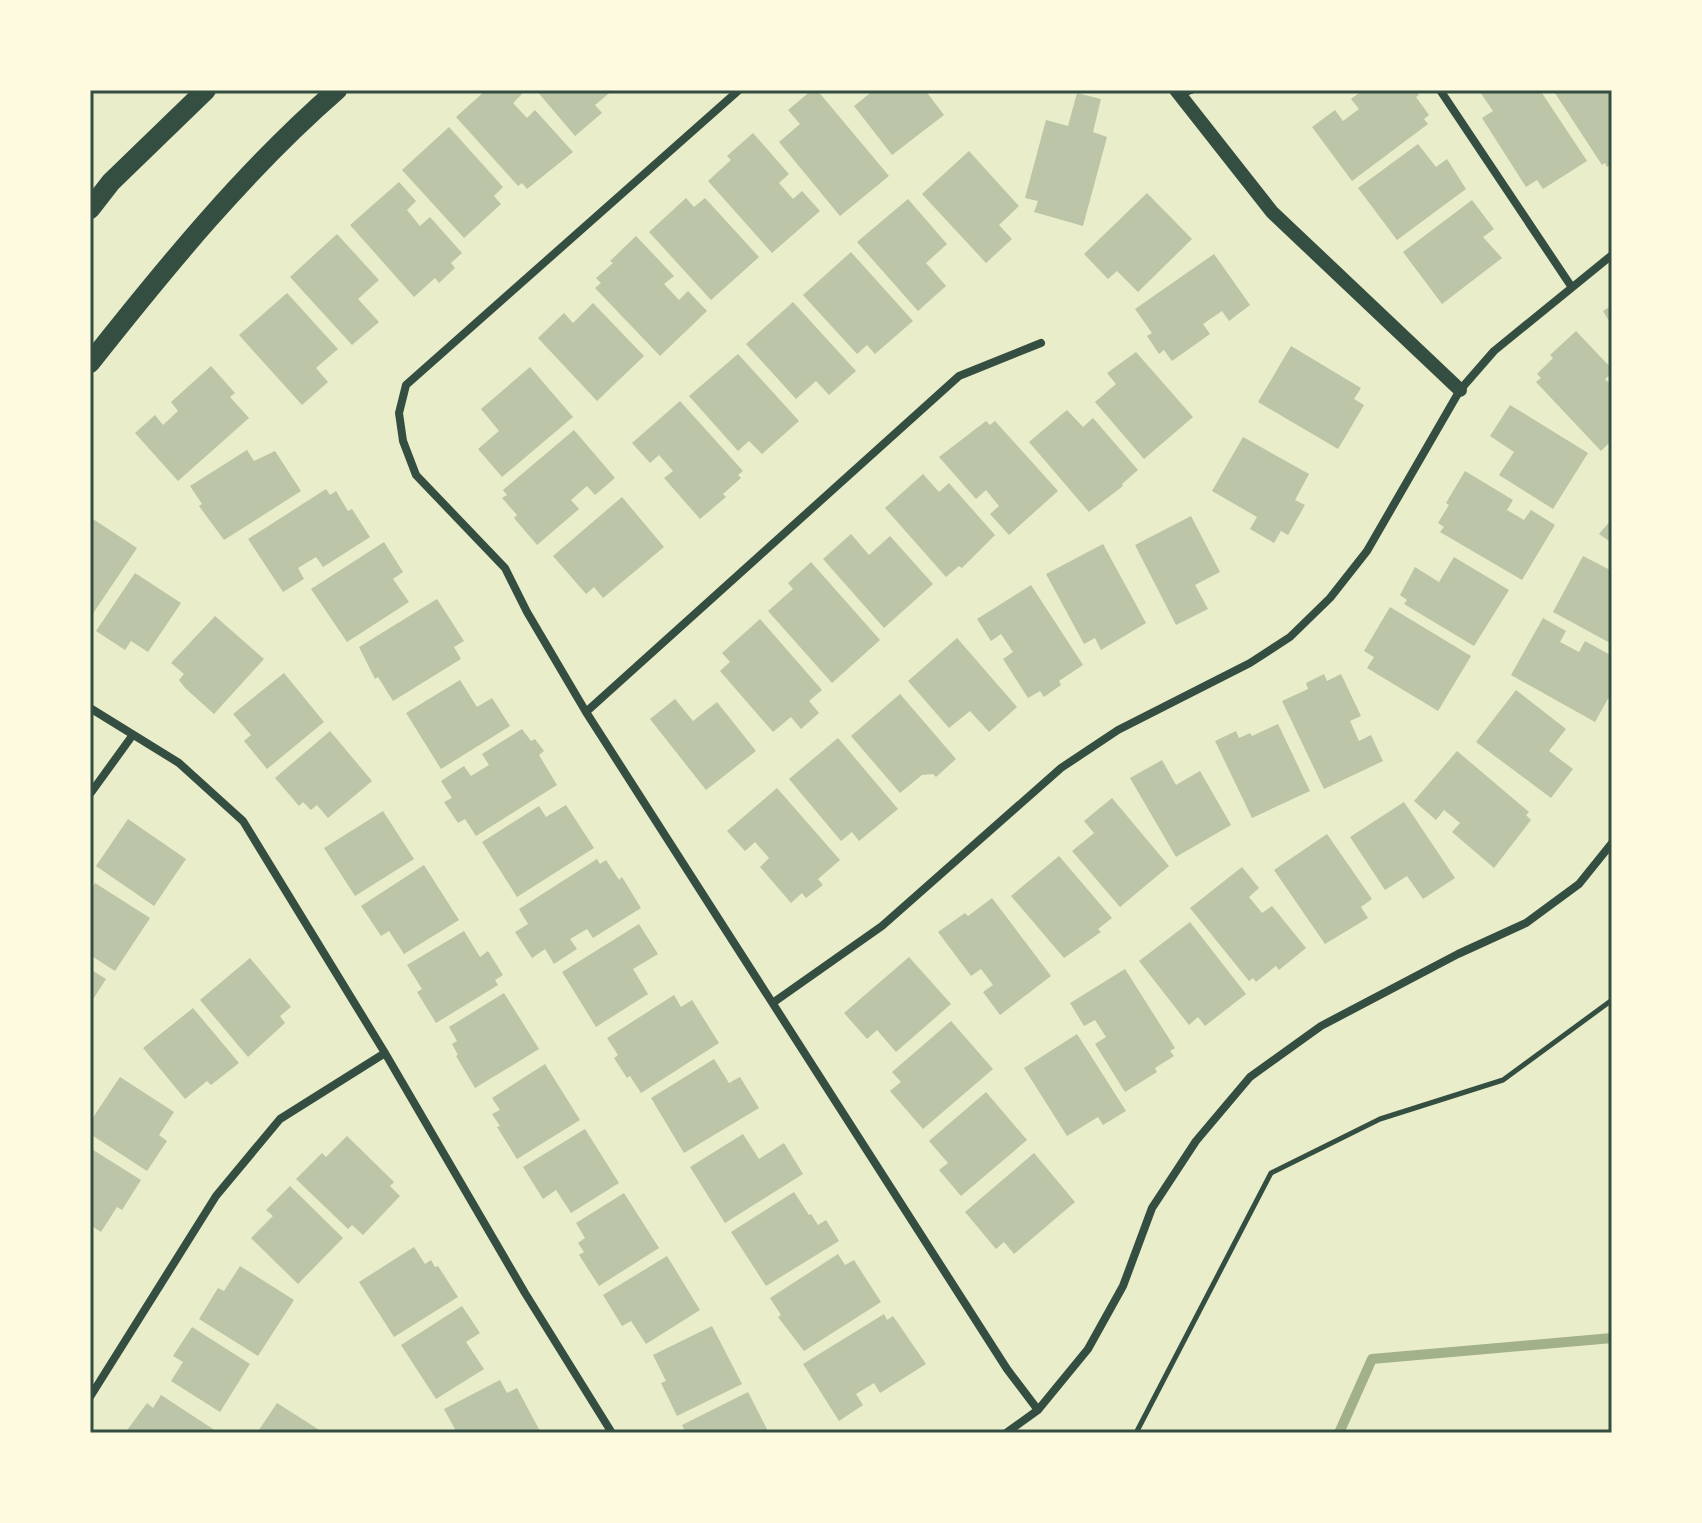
<svg xmlns="http://www.w3.org/2000/svg" width="1702" height="1523" font-family="'Archivo Narrow',sans-serif">
	<style>
		.lines { fill: none; stroke-linecap: round; stroke-linejoin: round }
		.stream { stroke: #a3b18a; stroke-width: 10 }
		.building { fill: #bcc5a7 }
		.path { stroke: #344e41; stroke-width: 5 }
		.service { stroke: #344e41; stroke-width: 6 }
		.minor { stroke: #344e41; stroke-width: 8 }
		.tertiary { stroke: #344e41; stroke-width: 14 }
		.primary { stroke: #344e41; stroke-width: 20 }
		.neatline { fill: none; stroke: #344e41; stroke-width: 3 }
	</style>
	<rect width="100%" height="100%" fill="#e9edc9"/>
	<g class="lines">
		<path class="stream" d="M1339 1433 1372 1359 1612 1338"/>
	</g>
	<path class="building" d="M486 90H519L522 94 513 103 527 118 535 110 573 152 527 189 522 183 518 186 456 117Z
		M536 90H613L595 105 602 113 575 136Z
		M812 90H817L889 176 840 216 779 142 800 124 788 110Z
		M874 90H925L944 115 892 155 854 106Z
		M1363 90H1415L1419 95 1416 97 1429 115 1424 119 1428 124 1352 181 1312 127 1335 110 1343 121 1359 109 1351 99Z
		M1483 90H1540L1587 161 1543 189 1537 180 1526 187 1482 118 1493 111 1480 92Z
		M1553 90H1612V164L1607 167 1605 163 1602 165Z
		M1077 93 1101 99 1093 132 1107 137 1083 226 1034 212 1038 201 1025 198 1046 120 1068 126Z
		M449 127 503 187 494 196 501 204 464 238 402 170Z
		M753 133 789 174 779 183 793 199 802 191 820 211 772 253 708 181 731 160 727 156Z
		M1418 144 1436 167 1447 159 1466 189 1397 240 1358 188Z
		M969 151 1019 206 999 225 1012 239 986 263 922 194Z
		M399 182 416 201 407 210 420 226 430 217 462 253 451 263 455 268 439 283 435 278 414 297 350 225Z
		M1147 193 1192 239 1138 292 1117 271 1108 279 1084 254Z
		M686 198 694 207 705 198 759 257 711 300 649 232Z
		M908 199 947 244 926 263 946 286 918 311 857 242Z
		M1472 200 1494 229 1483 237 1502 258 1442 304 1403 252Z
		M337 234 379 280 358 299 379 322 352 345 290 277Z
		M636 236 674 276 664 284 679 300 688 291 707 311 660 356 595 288 601 283 596 278 613 263 610 261Z
		M851 252 913 321 875 354 867 345 857 354 803 295Z
		M1214 254 1250 305 1229 321 1222 311 1203 324 1210 334 1172 361 1164 350 1159 354 1147 336 1152 333 1135 309Z
		M287 293 338 349 316 368 328 382 302 405 239 335Z
		M793 302 856 371 829 395 816 381 796 399 746 344Z
		M593 303 644 356 597 401 538 338 564 313 573 323Z
		M1612 305V326L1603 311Z
		M1576 331 1612 369V373L1605 379 1612 386V440L1601 451 1536 382 1541 378 1537 374 1553 358 1550 355Z
		M1291 346 1361 388 1354 399 1364 405 1338 449 1258 402Z
		M1136 352 1193 417 1144 459 1095 402 1116 384 1107 373Z
		M738 354 799 421 762 454 749 441 738 451 689 396Z
		M211 366 235 393 230 397 249 418 178 481 135 433 155 415 163 425 178 411 171 402Z
		M530 367 573 417 502 477 478 449 499 431 481 409Z
		M680 401 743 471 738 475 741 478 723 494 726 497 700 519 664 478 673 471 659 455 650 463 632 443Z
		M1510 405 1588 453 1553 509 1499 475 1514 452 1490 436Z
		M1067 410 1083 427 1093 418 1138 470 1122 484 1123 486 1089 512 1029 442Z
		M986 421 990 425 995 421 1058 491 1009 535 990 514 999 506 986 490 976 499 939 457Z
		M574 430 615 478 595 495 587 486 571 500 579 509 537 545 514 518 517 515 502 498 507 495 503 490Z
		M1243 437 1309 474 1295 500 1305 505 1288 535 1281 531 1274 543 1250 529 1257 517 1212 491Z
		M247 450 254 461 275 451 301 491 224 540 199 506 202 504 190 486Z
		M1465 471 1513 500 1507 510 1524 520 1531 510 1555 525 1522 580 1440 532 1444 527 1438 523 1449 505 1446 503Z
		M923 474 939 492 949 483 995 535 962 568 959 566 946 577 885 508Z
		M326 489 330 495 336 491 348 511 352 509 370 537 323 567 316 557 298 568 304 579 283 592 248 539Z
		M622 497 664 547 603 598 594 587 586 594 553 556Z
		M1191 516 1220 572 1195 585 1208 609 1176 625 1135 545Z
		M90 517 137 548 90 618Z
		M1612 519V543L1599 534Z
		M851 534 869 555 890 536 933 584 884 628 823 559Z
		M384 542 403 572 393 579 409 602 347 642 311 589Z
		M1103 544 1146 623 1101 650 1095 638 1084 644 1046 574Z
		M1583 556 1612 571V644L1553 612Z
		M1454 557 1509 590 1474 646 1404 604 1407 600 1400 595 1415 567 1439 582Z
		M811 562 880 640 832 683 768 611 793 589 788 583Z
		M135 573 181 603 148 652 131 641 125 650 96 631Z
		M1031 585 1083 665 1059 681 1061 685 1044 697 1040 691 1028 698 1003 659 1013 652 1001 634 991 641 977 619Z
		M437 599 464 641 454 647 461 659 393 701 378 677 375 679 359 647Z
		M1390 607 1471 656 1438 711 1367 668 1374 657 1364 651Z
		M215 616 264 659 214 714 185 688 179 680 184 674 171 663Z
		M1543 618 1566 631 1560 642 1579 652 1585 641 1612 656V698L1609 697 1595 722 1511 675Z
		M760 619 822 690 809 701 819 713 801 729 791 717 773 732 720 671 730 662 722 653Z
		M957 638 1017 707 989 732 970 711 949 728 908 681Z
		M284 673 324 722 267 769 244 741 251 735 233 714Z
		M1324 674 1327 681 1341 674 1361 716 1350 721 1359 741 1371 735 1383 761 1324 789 1282 701 1308 689 1306 683Z
		M460 680 477 707 492 698 510 726 441 769 406 713Z
		M1516 690 1566 729 1549 751 1573 769 1551 798 1476 742Z
		M900 694 956 759 936 777 933 774 922 775 900 793 851 736Z
		M675 699 693 721 717 702 756 751 706 790 650 719Z
		M1278 724 1310 791 1252 818 1215 741 1236 731 1239 738 1250 733 1252 736Z
		M522 729 531 741 535 739 544 751 539 755 557 785 476 836 465 819 458 823 444 802 452 798 441 781 464 766 471 776 489 765 482 754Z
		M330 731 372 781 328 818 317 805 311 810 303 802 299 806 275 778Z
		M838 738 898 809 859 841 852 832 841 841 789 779Z
		M1457 751 1529 812 1526 815 1531 820 1494 868 1452 832 1460 823 1444 810 1436 820 1414 801Z
		M1162 760 1176 785 1200 771 1231 825 1176 857 1130 778Z
		M777 788 840 860 818 879 823 885 806 898 802 893 791 903 760 867 769 858 755 842 745 851 727 831Z
		M1112 798 1169 866 1120 907 1072 851 1094 833 1084 821Z
		M1404 802 1455 878 1423 899 1407 876 1385 890 1350 837Z
		M566 805 594 848 517 897 482 842 539 806 546 817Z
		M383 811 414 859 355 896 324 848Z
		M128 819 186 859 154 906 96 866Z
		M1327 834 1372 899 1361 907 1368 918 1325 944 1274 870Z
		M1059 856 1112 918 1098 929 1101 932 1064 958 1011 896Z
		M597 859 600 864 606 860 619 880 622 877 641 908 593 938 587 929 570 939 577 949 554 964 545 949 532 958 515 932 528 924 519 909Z
		M424 865 459 920 404 954 389 931 381 936 361 906Z
		M1242 867 1259 888 1249 897 1262 913 1272 906 1306 948 1279 970 1276 966 1256 982 1253 978 1249 981 1190 908Z
		M95 883 150 918 115 971 90 955V891Z
		M992 898 1051 976 1000 1015 983 992 993 985 981 969 971 976 938 932 965 913 968 916Z
		M1190 922 1246 994 1205 1026 1198 1017 1189 1025 1139 961Z
		M639 924 658 954 633 969 648 994 596 1027 562 972Z
		M464 931 480 957 488 951 503 975 495 980 498 985 436 1023 417 992 422 989 407 965Z
		M909 957 951 1004 896 1052 877 1030 867 1039 844 1013Z
		M250 958 291 1007 280 1016 285 1023 248 1057 200 1000Z
		M90 969 106 979 90 1004Z
		M1125 969 1175 1048 1170 1051 1174 1056 1155 1068 1157 1072 1125 1092 1095 1044 1106 1037 1095 1020 1084 1026 1070 1003Z
		M504 993 539 1049 475 1088 456 1056 458 1055 452 1044 457 1041 449 1027Z
		M674 995 681 1007 692 1000 719 1043 641 1093 630 1076 627 1078 614 1058 618 1055 607 1038Z
		M193 1008 239 1063 211 1085 207 1081 185 1099 143 1048Z
		M951 1021 993 1069 923 1129 890 1091 901 1082 892 1072Z
		M1077 1034 1126 1111 1103 1125 1098 1117 1067 1136 1024 1068Z
		M714 1059 729 1083 740 1077 759 1108 684 1153 651 1098Z
		M545 1064 580 1120 517 1159 497 1127 500 1126 492 1114 500 1110 492 1098Z
		M120 1077 174 1112 159 1135 167 1141 147 1171 90 1134V1122Z
		M986 1092 1027 1140 961 1196 939 1170 948 1163 929 1141Z
		M585 1129 619 1183 571 1213 556 1190 543 1199 523 1167Z
		M743 1134 759 1159 784 1143 803 1174 725 1223 690 1167Z
		M347 1136 394 1182 390 1186 400 1196 363 1235 352 1225 348 1229 296 1179 322 1153 326 1157Z
		M90 1148 141 1180 122 1210 117 1207 101 1232 90 1225Z
		M1034 1153 1075 1202 1014 1254 1004 1242 996 1249 965 1212Z
		M290 1186 343 1238 298 1284 251 1238 273 1216 266 1210Z
		M794 1192 809 1215 811 1214 818 1225 826 1220 839 1241 766 1286 731 1232Z
		M624 1193 659 1248 599 1286 579 1255 584 1252 578 1243 585 1238 576 1223Z
		M414 1247 425 1264 431 1260 435 1267 438 1266 458 1297 394 1337 359 1282Z
		M838 1254 845 1265 854 1260 881 1302 804 1351 778 1317 781 1315 770 1298Z
		M667 1256 700 1310 646 1344 631 1321 622 1326 603 1295Z
		M240 1266 294 1300 258 1356 199 1319 218 1288 224 1291Z
		M462 1306 480 1333 466 1342 484 1369 436 1399 401 1345Z
		M884 1314 887 1320 893 1316 926 1364 880 1393 874 1383 856 1394 863 1405 839 1421 803 1364Z
		M712 1326 742 1384 677 1416 661 1383 666 1381 653 1355Z
		M192 1327 250 1364 220 1412 171 1381 183 1362 173 1356Z
		M500 1380 507 1393 517 1388 541 1433H457L444 1409Z
		M748 1392 769 1433H686L682 1425Z
		M161 1395 216 1431 214 1433H125L147 1403 153 1408Z
		M277 1403 324 1433H257Z"/>
	<g class="lines">
		<path class="path" d="M1136 1433 1271 1173 1380 1119 1503 1080 1612 1000"/>
		<path class="service" d="M1180 95 1194 90"/>
		<path class="minor" d="M739 90 406 385 399 413 403 441 416 475 505 568 527 612 586 712 1007 1369 1038 1410
			M1440 90 1571 286
			M90 708 179 763 243 821 385 1053 525 1293 612 1433
			M586 712 959 376 1041 343
			M90 794 132 736
			M774 1002 882 926 1061 768 1118 730 1250 663 1290 637 1330 598 1367 551 1460 390 1494 351 1612 255
			M90 1397 216 1196 280 1119 385 1053
			M1006 1433 1038 1410 1088 1349 1123 1286 1152 1208 1196 1141 1250 1077 1321 1026 1458 954 1526 923 1579 884 1612 843"/>
		<path class="tertiary" d="M1176 90 1272 212 1460 390"/>
		<path class="primary" d="M90 209 111 182 206 90
			M90 363C166 267 245 170 337 90"/>
	</g>
	<rect width="1702" height="1523" fill="none" stroke="#fefae0" stroke-width="184"/>
	<rect x="92" y="92" width="1518" height="1339" class="neatline"/>
</svg>
